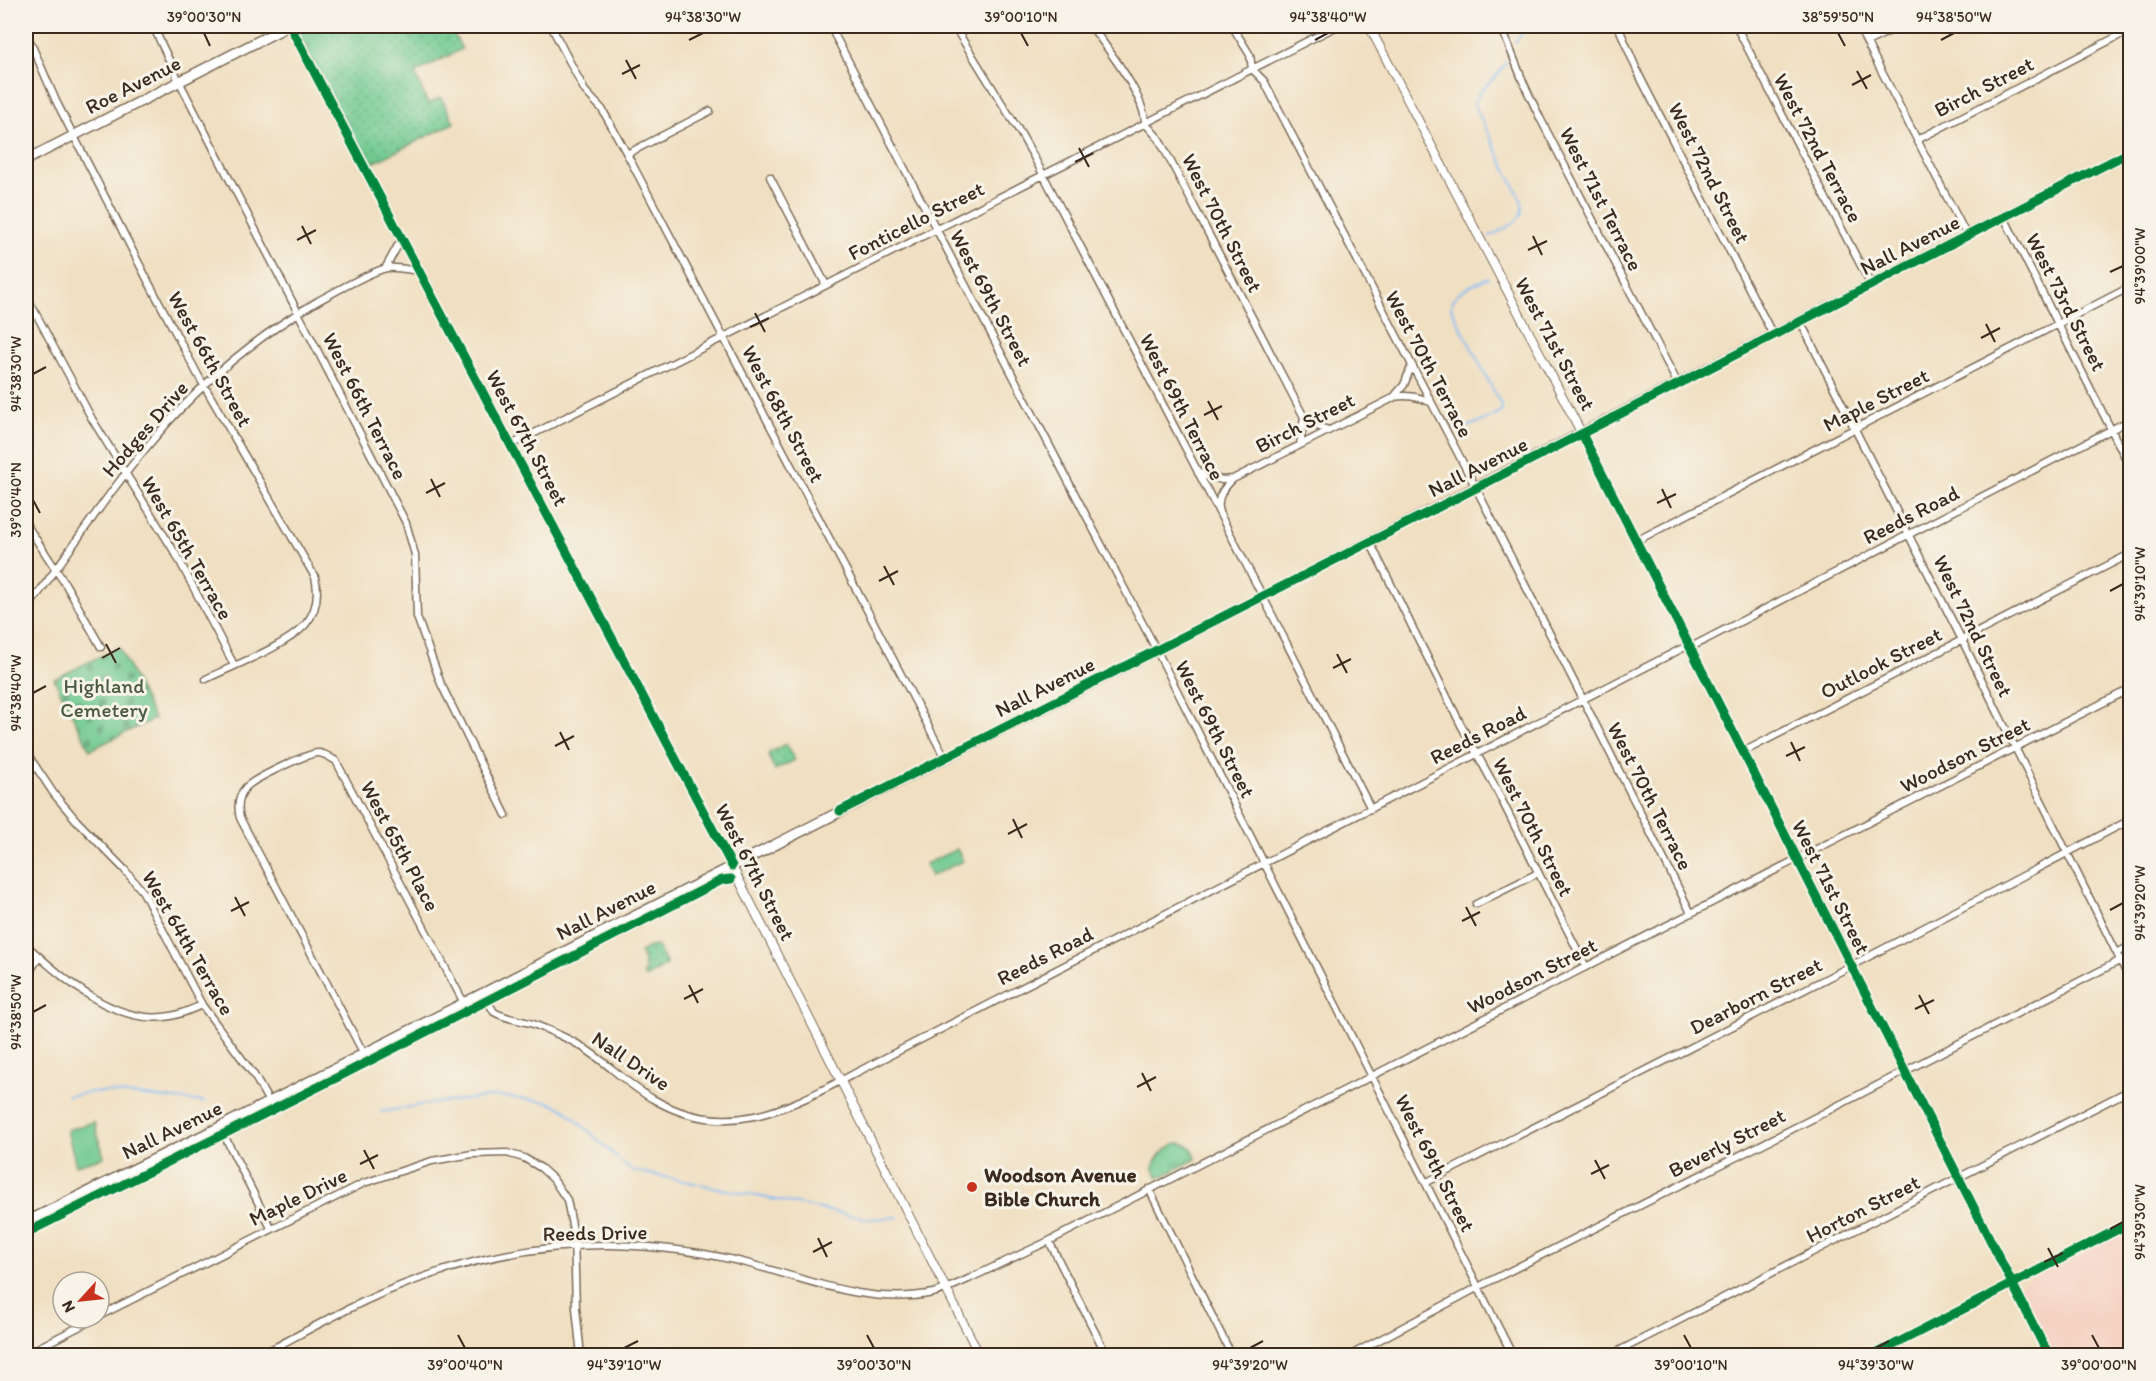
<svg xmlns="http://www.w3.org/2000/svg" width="2156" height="1381" font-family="Itim,sans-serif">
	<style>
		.built { fill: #f5d2c2 }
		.grass { fill: url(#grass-tufts); stroke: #567a57; stroke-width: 1.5 }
		.cemetery { fill: url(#cemetery-stones); stroke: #567a57; stroke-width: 1.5 }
		.park { fill: url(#park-dots); stroke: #567a57; stroke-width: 1.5 }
		.garden { fill: #70c990; stroke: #567a57; stroke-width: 1.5 }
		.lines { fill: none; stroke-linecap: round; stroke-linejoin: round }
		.stream { stroke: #82bcf3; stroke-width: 2 }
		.minor-casing { stroke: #7a6957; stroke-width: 9 }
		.tertiary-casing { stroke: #7a6957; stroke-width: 10 }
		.secondary-casing { stroke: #7a6957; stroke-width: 12 }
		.minor { stroke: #fff; stroke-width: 6 }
		.tertiary { stroke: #fff; stroke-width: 8 }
		.secondary { stroke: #fff; stroke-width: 9 }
		.cycleway-casing { stroke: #f7f3e8; stroke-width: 13 }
		.cycleway { stroke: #00873e; stroke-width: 9 }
		.ticks { fill: none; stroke: #3b2a1e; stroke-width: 2 }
		.poi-dot { fill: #c8321e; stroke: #f7f3e8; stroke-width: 2 }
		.labels { text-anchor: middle; stroke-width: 6; stroke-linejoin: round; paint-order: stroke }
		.street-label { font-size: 21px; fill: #3b2a1e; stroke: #f7f3e8 }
		.park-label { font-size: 21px; fill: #4b5a40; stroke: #f7f3e8 }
		.poi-label { font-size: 21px; font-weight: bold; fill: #3b2a1e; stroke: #f7f3e8; text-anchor: start }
		.neatline { fill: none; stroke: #3b2a1e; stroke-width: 2 }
		.ticks-label { font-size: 15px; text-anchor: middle; fill: #3b2a1e }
	</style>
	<defs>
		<pattern id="grass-tufts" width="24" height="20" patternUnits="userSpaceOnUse" patternTransform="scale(1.5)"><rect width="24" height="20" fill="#70c990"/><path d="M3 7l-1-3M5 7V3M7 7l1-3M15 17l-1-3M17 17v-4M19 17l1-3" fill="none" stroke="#5da375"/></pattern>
		<pattern id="cemetery-stones" width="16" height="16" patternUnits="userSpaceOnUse" patternTransform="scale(1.5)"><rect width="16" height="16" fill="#70c990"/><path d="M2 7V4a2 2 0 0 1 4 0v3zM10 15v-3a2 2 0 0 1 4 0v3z" fill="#5da375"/></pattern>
		<pattern id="park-dots" width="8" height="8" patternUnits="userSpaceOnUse" patternTransform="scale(1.5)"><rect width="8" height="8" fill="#70c990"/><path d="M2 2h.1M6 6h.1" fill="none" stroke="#5da375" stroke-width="1.8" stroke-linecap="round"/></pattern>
	</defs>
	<rect width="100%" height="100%" fill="#f7f3e8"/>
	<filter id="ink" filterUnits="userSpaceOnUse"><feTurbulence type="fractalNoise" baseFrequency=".0167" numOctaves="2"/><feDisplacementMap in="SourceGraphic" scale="12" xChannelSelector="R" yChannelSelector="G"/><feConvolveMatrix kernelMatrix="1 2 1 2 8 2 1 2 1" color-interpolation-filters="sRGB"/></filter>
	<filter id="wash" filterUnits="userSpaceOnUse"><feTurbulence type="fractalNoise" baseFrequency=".008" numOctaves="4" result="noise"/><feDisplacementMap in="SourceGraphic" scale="24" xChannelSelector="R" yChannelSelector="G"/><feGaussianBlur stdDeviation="1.35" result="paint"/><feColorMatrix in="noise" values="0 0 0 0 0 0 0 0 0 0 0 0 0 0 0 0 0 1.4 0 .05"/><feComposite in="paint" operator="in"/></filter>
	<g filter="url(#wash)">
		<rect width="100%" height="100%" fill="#f0dfc1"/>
		<path class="built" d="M2130 1227V1355H2051L2017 1286Z"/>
		<path class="grass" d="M1177 1143C1187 1142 1195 1149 1196 1159L1159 1178 1153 1168C1157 1155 1164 1149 1177 1143Z"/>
		<path class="cemetery" d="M119 647 154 719 90 750 54 679Z"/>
		<path class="park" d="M302 26H449L462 49 415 73 428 104 441 97 454 123 367 166 302 41 299 35Z
			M786 744 795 760 775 770 768 756 769 753Z
			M657 946 667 965 645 978 643 973 646 971 643 965 645 963 640 952 649 947Z"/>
		<path class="garden" d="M957 849 963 861 931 876 925 864Z
			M94 1122 104 1157 76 1165 67 1130Z"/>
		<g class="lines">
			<path class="stream" d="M1515 42 1528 26
				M1490 236C1505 228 1528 221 1521 200L1474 104C1478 87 1497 81 1506 62
				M1455 431 1485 420 1502 411 1501 405 1451 308C1451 291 1475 284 1488 278
				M67 1096 92 1092H107L204 1102
				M381 1112 428 1104 497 1096 548 1102 566 1110 630 1170 869 1219 898 1217"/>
		</g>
	</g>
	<g filter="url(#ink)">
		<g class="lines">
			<defs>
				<path id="minor" d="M153 26 179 81 406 523 415 555 417 617 441 684 506 815
					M551 26 585 91 602 109 627 154 945 758
					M830 26 1157 651 1513 1356
					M954 26 1021 134 1035 159 1263 597 1371 809
					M1091 26C1107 48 1145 96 1145 123L1159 139 1304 417 1300 445
					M1232 26 1250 55 1252 69 1264 81 1476 488 1691 913
					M1501 26 1524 84 1540 118 1678 384
					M1618 26 1639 75 1773 335
					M1736 26 1871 285
					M1858 26 1967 236
					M26 32 56 101 149 283 198 375 315 577C319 594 317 611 305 625 285 647 234 665 206 679
					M1867 42 1900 26
					M1917 140 2130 30
					M627 154 710 111
					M770 177 826 285
					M2004 217 2130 467
					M386 267 402 238
					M26 295 92 419 177 556 234 665
					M1800 321 1962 640 2130 980
					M1393 397C1407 395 1417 396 1430 402
					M1304 417 1316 426 1329 430
					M511 445 1337 26
					M1198 473 1222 480 1233 479 1393 398 1404 385 1411 367
					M1219 509C1217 496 1224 488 1233 479
					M26 524 66 585 101 647
					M1636 541 2130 287
					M1370 542 1461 725 1494 785 1586 967
					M26 610C70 552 109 490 157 435 202 382 258 336 318 301 329 295 377 268 388 268 398 267 409 270 419 271
					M26 752 54 794 77 821 124 869 143 892 202 1005 254 1075 269 1102
					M1743 752 2130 554
					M1476 904 1538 873
					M26 945C63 978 116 1027 171 1016 182 1014 192 1009 202 1005
					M2117 953 2130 946
					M26 978 39 957
					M483 993 494 1012C506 1019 520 1020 533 1024 549 1030 565 1037 579 1045 605 1060 626 1084 653 1099 735 1147 801 1100 875 1063L1681 649 1697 644 2130 420
					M364 1054 240 818C237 806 238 796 246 787 254 779 309 752 319 753 326 754 331 758 336 761L464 1003
					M220 1127 271 1228
					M1427 1182 1841 971 2130 820
					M1149 1189 1232 1356
					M1049 1241 1107 1356
					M99 1316 364 1183 432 1161 472 1154 507 1153 524 1158 541 1168 553 1179 567 1200 574 1235 576 1308 581 1356
					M26 1354 96 1318
					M259 1356C301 1334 342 1310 385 1292 456 1262 533 1244 611 1245 657 1246 705 1252 750 1264 809 1280 870 1306 933 1293 949 1289 964 1281 979 1274 1002 1263 1025 1252 1049 1241L2130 689
					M1349 1356 1486 1283 1806 1122 2121 960
					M1609 1356 2130 1090"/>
				<path id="tertiary" d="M290 26 732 866 980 1356
					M1369 26 1582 434 2049 1356
					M1872 1356 2130 1223"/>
				<path id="secondary" d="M26 160 288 26
					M26 1222 220 1127 1150 654 2130 152"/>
			</defs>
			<use href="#minor" class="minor-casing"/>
			<use href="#tertiary" class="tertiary-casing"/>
			<use href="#secondary" class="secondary-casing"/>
			<use href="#minor" class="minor"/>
			<use href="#tertiary" class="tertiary"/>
			<use href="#secondary" class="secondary"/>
			<defs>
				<path id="cycleway" d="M290 26 732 866
					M1582 434 2049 1356
					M840 811 1476 488 2130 152
					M26 1233 346 1073 710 886 722 880 731 879
					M1872 1356 2130 1223"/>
			</defs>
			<use href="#cycleway" class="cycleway-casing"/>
			<use href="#cycleway" class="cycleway"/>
		</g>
	</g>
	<path class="ticks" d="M204 33 210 46M1021 33 1028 46M1838 33 1845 46M689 40 703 33M1315 40 1328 33M1941 40 1954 33M626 60 636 79M1857 71 1867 89M622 74 640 65M1852 85 1871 75M1079 148 1089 167M1075 162 1093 153M302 226 311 244M1533 236 1542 255M297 240 316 230M1528 250 1547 241M2110 272 2123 266M755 313 765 332M1986 324 1995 342M750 327 769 318M1981 338 2000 328M33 374 46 367M1208 401 1218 420M1204 415 1222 406M431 479 440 497M1662 489 1671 508M426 493 445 483M33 500 40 513M1657 503 1676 494M884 566 894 585M879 581 898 571M2110 591 2123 584M106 644 116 663M1337 654 1347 673M102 658 120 648M1333 668 1351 659M33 693 46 686M560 732 569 750M1791 742 1800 761M555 746 574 736M1786 756 1805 747M1013 819 1022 838M1008 834 1027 824M235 897 245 916M1466 907 1476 926M2110 910 2123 903M231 911 249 902M1462 921 1480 912M689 985 698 1003M1919 995 1929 1014M684 999 703 989M1915 1009 1934 1000M33 1012 46 1005M1142 1073 1151 1091M1137 1087 1156 1077M364 1150 374 1169M1595 1160 1605 1179M360 1164 378 1155M1591 1174 1609 1165M2110 1229 2123 1222M818 1238 827 1257M2048 1248 2058 1267M813 1252 832 1242M2044 1262 2063 1253M458 1335 465 1348M867 1335 874 1348M1684 1335 1691 1348M2092 1335 2099 1348M624 1348 638 1341M1250 1348 1263 1341M1876 1348 1889 1341"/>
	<circle class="poi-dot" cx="972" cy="1187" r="6"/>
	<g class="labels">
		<g class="street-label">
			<text transform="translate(133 85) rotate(-27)" y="7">Roe Avenue</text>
			<text transform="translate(1984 87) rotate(-27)" y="7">Birch Street</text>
			<text transform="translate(1818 148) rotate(62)" y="7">West 72nd Terrace</text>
			<text transform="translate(1709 173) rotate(63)" y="7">West 72nd Street</text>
			<text transform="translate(1601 199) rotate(63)" y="7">West 71st Terrace</text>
			<text transform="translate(916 221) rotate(-27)" y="7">Fonticello Street</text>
			<text transform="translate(1222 223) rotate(63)" y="7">West 70th Street</text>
			<text transform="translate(1910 245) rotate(-27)" y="7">Nall Avenue</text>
			<text transform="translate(991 298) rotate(62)" y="7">West 69th Street</text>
			<text transform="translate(2066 302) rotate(63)" y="7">West 73rd Street</text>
			<text transform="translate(1555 344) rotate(62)" y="7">West 71st Street</text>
			<text transform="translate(210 359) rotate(61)" y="7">West 66th Street</text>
			<text transform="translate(1429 364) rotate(62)" y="7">West 70th Terrace</text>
			<text transform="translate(1876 400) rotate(-27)" y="7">Maple Street</text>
			<text transform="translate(365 406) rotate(63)" y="7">West 66th Terrace</text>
			<text transform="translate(1182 407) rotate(63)" y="7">West 69th Terrace</text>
			<text transform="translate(783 414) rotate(62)" y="7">West 68th Street</text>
			<text transform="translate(1305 423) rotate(-27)" y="7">Birch Street</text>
			<text transform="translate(145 429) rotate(-49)" y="7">Hodges Drive</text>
			<text transform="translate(527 438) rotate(62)" y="7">West 67th Street</text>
			<text transform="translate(1478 467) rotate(-27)" y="7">Nall Avenue</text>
			<text transform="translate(1911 515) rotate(-27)" y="7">Reeds Road</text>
			<text transform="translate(187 548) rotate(60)" y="7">West 65th Terrace</text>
			<text transform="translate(1973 626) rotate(64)" y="7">West 72nd Street</text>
			<text transform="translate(1881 663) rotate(-27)" y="7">Outlook Street</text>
			<text transform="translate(1045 687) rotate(-27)" y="7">Nall Avenue</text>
			<text transform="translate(1215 729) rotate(63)" y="7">West 69th Street</text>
			<text transform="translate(1478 735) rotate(-27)" y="7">Reeds Road</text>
			<text transform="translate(1965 755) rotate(-27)" y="7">Woodson Street</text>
			<text transform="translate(1650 796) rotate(63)" y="7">West 70th Terrace</text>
			<text transform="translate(1533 827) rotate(63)" y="7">West 70th Street</text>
			<text transform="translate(400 846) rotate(62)" y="7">West 65th Place</text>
			<text transform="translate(755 872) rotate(63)" y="7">West 67th Street</text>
			<text transform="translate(1831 887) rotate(63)" y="7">West 71st Street</text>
			<text transform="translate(606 910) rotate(-27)" y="7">Nall Avenue</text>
			<text transform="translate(188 943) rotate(60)" y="7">West 64th Terrace</text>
			<text transform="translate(1045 956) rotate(-27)" y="7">Reeds Road</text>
			<text transform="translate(1532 976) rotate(-27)" y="7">Woodson Street</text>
			<text transform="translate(1756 996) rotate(-27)" y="7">Dearborn Street</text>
			<text transform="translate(631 1061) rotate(34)" y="7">Nall Drive</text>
			<text transform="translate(172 1130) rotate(-26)" y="7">Nall Avenue</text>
			<text transform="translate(1727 1143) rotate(-27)" y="7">Beverly Street</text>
			<text transform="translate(1435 1163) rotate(63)" y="7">West 69th Street</text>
			<text transform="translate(298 1197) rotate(-26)" y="7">Maple Drive</text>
			<text transform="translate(1863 1209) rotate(-27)" y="7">Horton Street</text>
			<text transform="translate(595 1233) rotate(-1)" y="7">Reeds Drive</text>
		</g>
		<g class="park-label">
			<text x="104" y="693">Highland<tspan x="104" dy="24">Cemetery</tspan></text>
		</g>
		<g class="poi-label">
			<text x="984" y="1182">Woodson Avenue<tspan x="984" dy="24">Bible Church</tspan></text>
		</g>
	</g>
	<rect width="2156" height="1381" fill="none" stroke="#f7f3e8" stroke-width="66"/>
	<g transform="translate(81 1300) rotate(243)"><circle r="28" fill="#f7f3e8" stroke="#aca397" stroke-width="1.5"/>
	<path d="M0-4.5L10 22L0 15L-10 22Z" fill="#c8321e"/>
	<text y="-9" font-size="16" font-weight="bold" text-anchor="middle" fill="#3b2a1e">N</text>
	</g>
	<rect x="33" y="33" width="2090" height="1315" class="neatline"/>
	<g class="ticks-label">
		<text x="204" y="22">39°00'30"N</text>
		<text x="703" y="22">94°38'30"W</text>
		<text x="1021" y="22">39°00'10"N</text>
		<text x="1328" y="22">94°38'40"W</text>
		<text x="1838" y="22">38°59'50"N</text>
		<text x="1954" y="22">94°38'50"W</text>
		<text transform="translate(2140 266) rotate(-90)" y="5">94°39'00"W</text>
		<text transform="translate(16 374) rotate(-90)" y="5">94°38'30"W</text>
		<text transform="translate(16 500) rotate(-90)" y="5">39°00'40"N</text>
		<text transform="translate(2140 584) rotate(-90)" y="5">94°39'10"W</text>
		<text transform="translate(16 693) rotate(-90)" y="5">94°38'40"W</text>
		<text transform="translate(2140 903) rotate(-90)" y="5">94°39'20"W</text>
		<text transform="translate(16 1012) rotate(-90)" y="5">94°38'50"W</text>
		<text transform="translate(2140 1222) rotate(-90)" y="5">94°39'30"W</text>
		<text x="465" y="1370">39°00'40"N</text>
		<text x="624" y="1370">94°39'10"W</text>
		<text x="874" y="1370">39°00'30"N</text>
		<text x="1250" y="1370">94°39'20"W</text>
		<text x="1691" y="1370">39°00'10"N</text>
		<text x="1876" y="1370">94°39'30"W</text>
		<text x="2099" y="1370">39°00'00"N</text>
	</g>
</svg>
